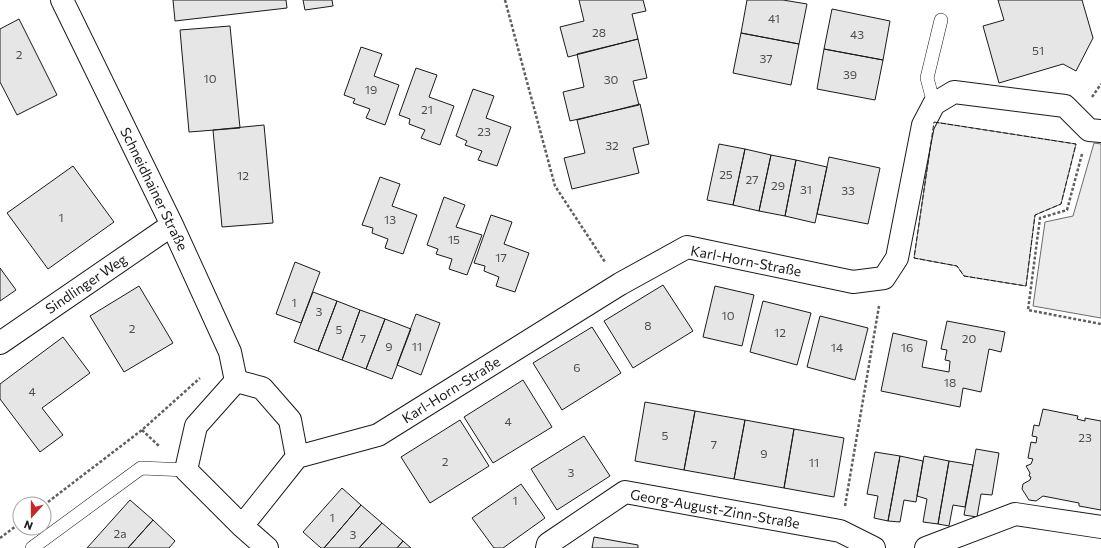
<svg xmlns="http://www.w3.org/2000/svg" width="1101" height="548" font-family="Commissioner,sans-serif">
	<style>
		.built { fill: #ededed; stroke: #6a6a6a }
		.building { fill: #e6e6e6; stroke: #1a1a1a }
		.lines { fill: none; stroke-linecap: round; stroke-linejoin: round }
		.lane-casing { stroke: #1a1a1a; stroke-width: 14 }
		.street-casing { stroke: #1a1a1a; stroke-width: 24 }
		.path { stroke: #5f5f5f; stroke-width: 2.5; stroke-dasharray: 3 2; stroke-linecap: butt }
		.lane { stroke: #fff; stroke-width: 13 }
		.street { stroke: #fff; stroke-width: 22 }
		.fence { stroke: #1a1a1a; stroke-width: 1; stroke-dasharray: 5 2; stroke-linecap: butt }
		.labels { text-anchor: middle; stroke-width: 3; stroke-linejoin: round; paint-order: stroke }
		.number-label { font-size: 12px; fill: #4d4d4d }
		.street-label { font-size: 14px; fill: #1a1a1a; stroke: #fff }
	</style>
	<rect width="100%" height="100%" fill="#fff"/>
	<path class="built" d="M934 122 1076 144 1061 204 1035 215 1026 286 964 276 957 266 914 258Z
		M1094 143 1101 144V318L1033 306 1045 222 1073 216Z"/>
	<path class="building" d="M173 0H286L287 8 175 21Z
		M303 0H332L333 6 305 10Z
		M579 0H643L646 11 632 14 638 39 568 57 560 27 584 21Z
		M747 0H783L807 4 799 44 741 33Z
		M998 0H1082L1093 38 1076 71 1063 64 999 83 983 26 1004 20Z
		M832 9 890 21 883 60 824 49Z
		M19 19 57 95 17 115 0 82V29Z
		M230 26 240 128 189 132 180 30Z
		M741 33 799 44 791 85 733 73Z
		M638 39 647 78 633 81 639 105 570 121 563 92 584 87 577 54Z
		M361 47 382 54 374 76 399 85 385 125 366 118 370 109 353 103 355 99 344 95Z
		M824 49 883 60 875 100 817 89Z
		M416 68 437 75 429 97 454 106 440 145 421 138 425 130 409 124 410 119 399 115Z
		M473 89 494 96 486 118 511 127 497 166 478 160 482 151 465 145 467 141 456 136Z
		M640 104 649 144 633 148 639 173 572 189 564 158 585 153 577 120Z
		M264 125 273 223 222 227 213 130Z
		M719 144 745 149 733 205 707 200Z
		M745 149 771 155 759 211 733 205Z
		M771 155 796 160 785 216 759 211Z
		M829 157 880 168 868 224 817 214Z
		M796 160 827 167 815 223 785 216Z
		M73 166 114 222 48 269 7 213Z
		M380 177 400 184 392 206 417 215 403 254 385 248 388 239 372 233 373 228 362 225Z
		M444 197 465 205 456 227 482 235 467 275 449 269 452 259 436 254 438 249 427 245Z
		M491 215 512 222 504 244 529 253 515 292 496 286 499 277 484 271 485 266 474 263Z
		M295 262 320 272 301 323 276 314Z
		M0 268 16 290 0 301Z
		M663 285 693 331 633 368 604 321Z
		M139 286 173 343 124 372 90 316Z
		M715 286 754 295 742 346 703 337Z
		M313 292 337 301 318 351 294 342Z
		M337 301 360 310 342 360 318 351Z
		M763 301 811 313 797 365 750 352Z
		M360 310 385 319 366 369 342 360Z
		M416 314 440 323 421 375 397 365Z
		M820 316 868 328 855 380 807 367Z
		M385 319 411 329 392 379 366 369Z
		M947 321 1005 332 1001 352 989 349 981 392 963 388 960 407 881 391 893 333 927 341 922 367 949 372 950 361 945 360 947 350 941 349Z
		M592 327 621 373 562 410 533 363Z
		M63 337 90 373 42 408 63 435 40 452 0 399V384Z
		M523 380 552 427 493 463 464 417Z
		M645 402 695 411 684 470 635 461Z
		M1043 409 1078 416 1077 419 1085 421V418L1101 421V510L1079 506V503L1043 496 1036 501 1029 500 1022 489 1023 484 1030 480 1031 477 1029 476 1030 473 1026 466 1031 464 1033 459 1028 458 1031 442 1036 443 1037 437 1032 436 1034 425 1039 426Z
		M695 411 745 420 734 479 684 470Z
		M460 420 489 466 430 503 401 457Z
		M745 420 794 429 784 488 734 479Z
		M794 429 844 438 834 497 784 488Z
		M584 436 610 476 557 510 531 469Z
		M976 449 999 453 992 495 981 494 977 517 964 515Z
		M875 452 900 456 888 521 874 518 878 496 867 494Z
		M900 456 923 461 916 502 904 500 900 522 888 521Z
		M924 456 949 461 938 524 923 522 927 499 917 496Z
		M949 461 973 465 965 507 953 505 949 526 938 524Z
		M521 484 545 518 503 548H494L472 518Z
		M342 488 361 505 324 548H321L303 532Z
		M130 500 153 520 128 548H87Z
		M361 505 382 523 359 548H324Z
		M153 520 175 541 169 548H128Z
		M382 523 403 541 397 548H359Z
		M594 537 638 545V548H592Z
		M403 541 411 548H397Z"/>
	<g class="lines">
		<defs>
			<path id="lane" d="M934 104 927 78 941 20
				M32 548 141 468 186 470"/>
			<path id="street" d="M62 0 172 225 230 352 236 381
				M0 343 172 225
				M236 381 196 426 186 470 242 526 267 548
				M236 381 262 388 290 420 297 457 242 526
				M297 457 378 435 620 284 687 247 853 282 884 278 897 258 923 125 934 104 954 92 1065 106 1089 130 1101 131
				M547 548 548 544 625 492 840 531 874 548
				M926 548 1015 514 1101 527"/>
		</defs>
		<use href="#lane" class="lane-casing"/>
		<use href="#street" class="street-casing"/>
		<path class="path" d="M505 0 555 186 605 262
			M1092 97 1101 84
			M1082 154 1067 210 1040 218 1028 310 1101 324
			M142 430 159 446
			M44 505 142 430 200 378
			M845 506 879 306
			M0 538 20 523"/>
		<use href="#lane" class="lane"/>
		<use href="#street" class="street"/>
		<path class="fence" d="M934 122 1076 144 1061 204 1035 215 1026 286 964 276 957 266 914 258Z"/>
	</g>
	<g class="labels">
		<g class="number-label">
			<text x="774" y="23">41</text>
			<text x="599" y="37">28</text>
			<text x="857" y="39">43</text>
			<text x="1038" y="55">51</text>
			<text x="19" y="59">2</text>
			<text x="766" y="63">37</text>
			<text x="850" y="79">39</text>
			<text x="210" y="83">10</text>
			<text x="611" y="84">30</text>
			<text x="371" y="94">19</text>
			<text x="427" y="114">21</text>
			<text x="484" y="136">23</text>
			<text x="612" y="150">32</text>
			<text x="726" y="179">25</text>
			<text x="243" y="180">12</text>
			<text x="752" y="184">27</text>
			<text x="778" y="190">29</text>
			<text x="806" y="194">31</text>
			<text x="848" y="195">33</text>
			<text x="61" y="222">1</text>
			<text x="390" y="224">13</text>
			<text x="454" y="244">15</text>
			<text x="501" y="262">17</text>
			<text x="294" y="307">1</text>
			<text x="319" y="316">3</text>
			<text x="728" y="320">10</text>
			<text x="648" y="330">8</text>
			<text x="132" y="333">2</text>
			<text x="339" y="334">5</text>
			<text x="780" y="337">12</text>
			<text x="363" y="343">7</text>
			<text x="969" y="343">20</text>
			<text x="389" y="351">9</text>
			<text x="417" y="351">11</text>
			<text x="837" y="352">14</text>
			<text x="907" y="352">16</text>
			<text x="577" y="372">6</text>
			<text x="950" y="387">18</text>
			<text x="32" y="396">4</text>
			<text x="508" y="426">4</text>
			<text x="665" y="440">5</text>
			<text x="1085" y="442">23</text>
			<text x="714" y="449">7</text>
			<text x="764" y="458">9</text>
			<text x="445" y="466">2</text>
			<text x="814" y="467">11</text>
			<text x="571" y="477">3</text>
			<text x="515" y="505">1</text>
			<text x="332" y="522">1</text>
			<text x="120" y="538">2a</text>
			<text x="353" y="539">3</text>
		</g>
		<g class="street-label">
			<text transform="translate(154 189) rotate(64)" y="5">Schneidhainer Straße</text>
			<text transform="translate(746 261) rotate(11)" y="5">Karl-Horn-Straße</text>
			<text transform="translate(86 284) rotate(-34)" y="5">Sindlinger Weg</text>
			<text transform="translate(451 390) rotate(-32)" y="5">Karl-Horn-Straße</text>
			<text transform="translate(715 509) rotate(10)" y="5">Georg-August-Zinn-Straße</text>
		</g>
	</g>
	<g transform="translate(32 516) rotate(201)"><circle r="19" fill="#ffffff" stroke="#a3a3a3"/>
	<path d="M0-3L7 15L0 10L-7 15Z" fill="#c62828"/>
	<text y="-6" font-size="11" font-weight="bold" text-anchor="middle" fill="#1a1a1a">N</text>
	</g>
</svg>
